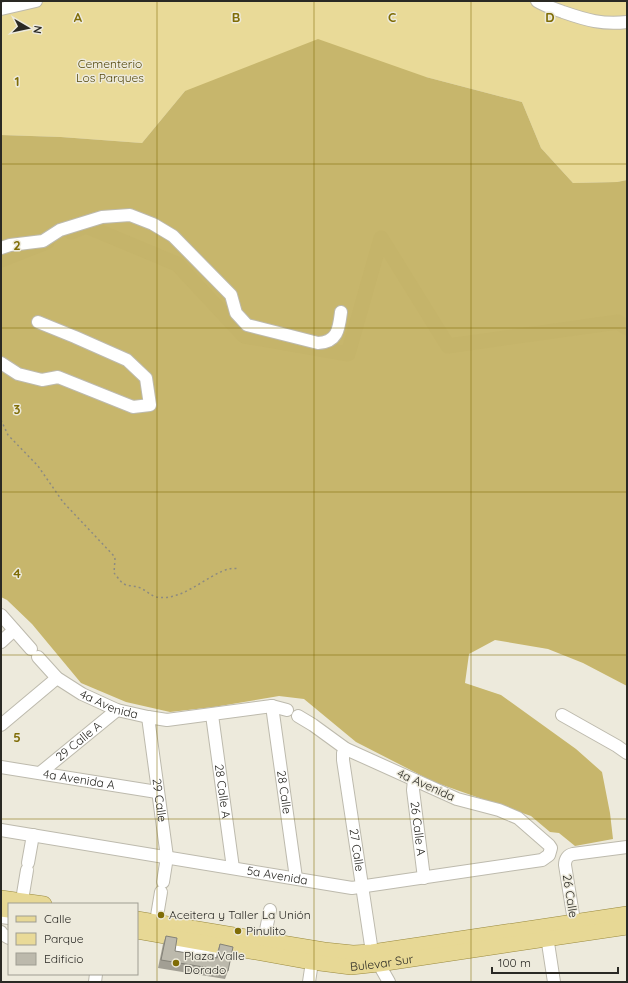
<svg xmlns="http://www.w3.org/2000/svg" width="628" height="983" font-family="Quicksand,sans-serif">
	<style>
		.green { fill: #e9da98 }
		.forest { fill: #c7b66c }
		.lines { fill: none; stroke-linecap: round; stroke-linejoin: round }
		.river { stroke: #c5b46a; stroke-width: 15 }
		.minor-casing { stroke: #bdbaad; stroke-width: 14 }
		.major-casing { stroke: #9a8a3f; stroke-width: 16 }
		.path { stroke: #8d8b81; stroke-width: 1.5; stroke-dasharray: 2 3; stroke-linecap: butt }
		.minor { stroke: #fff; stroke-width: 12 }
		.major { stroke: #e7d895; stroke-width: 15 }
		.wall { fill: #a29f94 }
		.building { fill: #bcb9ac; stroke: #848278 }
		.grid { fill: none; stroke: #7f6c06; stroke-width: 1; stroke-opacity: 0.55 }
		.poi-dot { fill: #7f6c06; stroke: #edeadc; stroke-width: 1.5 }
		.labels { text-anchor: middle; stroke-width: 3; stroke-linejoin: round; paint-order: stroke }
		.park-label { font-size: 12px; fill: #53480c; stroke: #edeadc }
		.street-label { font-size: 12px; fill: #2a2924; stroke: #edeadc }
		.poi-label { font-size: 12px; fill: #2a2924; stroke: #edeadc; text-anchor: start }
		.grid-label { font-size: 13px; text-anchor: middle; font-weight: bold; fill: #7f6c06; stroke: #edeadc; stroke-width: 3; stroke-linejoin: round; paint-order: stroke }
	</style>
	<rect width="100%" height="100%" fill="#edeadc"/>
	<path class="green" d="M1 1H627V180L617 182 573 183 541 148 522 102 426 77 185 91 142 143 61 137 1 135Z"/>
	<path class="forest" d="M318 39 426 77 522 102 541 148 573 183 617 182 627 180V686L583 663 548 649 495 640 469 654 465 683 501 695 576 749 602 772 610 813 613 839 575 846 559 833 550 832 531 816 434 782 356 742 304 699 279 696 214 707 170 712 126 702 81 683 32 624 7 600 1 597V135L61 137 142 143 185 91Z"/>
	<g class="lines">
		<path class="river" d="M71 232 86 226 177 264 244 336 348 354 381 238 448 346 618 322 627 328
			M1 260 47 242"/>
		<defs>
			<g id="minor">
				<path d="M537 1C545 6 555 9 563 12 586 20 603 25 627 22"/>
				<path d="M1 9 36 1"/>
				<path d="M1 248 10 245 43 241 60 230 102 217 130 215 153 224 173 236 231 295 236 313 247 325 318 343C338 342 339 328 341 312"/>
				<path d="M1 363 18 374 42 380 58 377 133 407 150 405 146 378 127 360 75 337 38 322"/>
				<path d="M1 615 31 649"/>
				<path d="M1 642 14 630"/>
				<path id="s1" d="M38 657 57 678 82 694 117 710 148 717 167 720 272 706 287 710"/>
				<path id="s2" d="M272 706 296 878"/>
				<path id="s3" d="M212 715 233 868"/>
				<path d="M562 715 617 746 627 753"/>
				<path id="s4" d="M148 717 167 857 163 882"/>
				<path d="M1 725 57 678"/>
				<path id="s5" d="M346 749 343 753V760L372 952 389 982"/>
				<path id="s6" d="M1 767 157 792"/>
				<path id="s7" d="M40 773 117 710"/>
				<path id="s8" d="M414 780 413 790 424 878"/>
				<path id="s9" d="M1 830 352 888 542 860 549 855 551 848 549 845 518 818 499 810 457 799 346 749 313 725 298 716"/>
				<path d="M28 863 33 835"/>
				<path d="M22 900 27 870"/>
				<path d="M1 917 9 918"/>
				<path d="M156 922 161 892"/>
				<path d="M576 929 574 921 565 865C565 859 568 855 573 854L627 847"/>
				<path d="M546 930 554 982"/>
				<path d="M1 932 2 934 9 938"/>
				<path d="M181 939 179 949 181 951 209 956 212 954 214 945"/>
				<path d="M264 940 270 910"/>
				<path d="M95 982 96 974"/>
				<path d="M309 982 312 962"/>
			</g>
			<g id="major">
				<path d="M1 898 44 904"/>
				<path d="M1 909 9 910"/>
				<path d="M137 919 324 950 353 953 372 952 627 914"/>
				<path id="s10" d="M137 931 312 962 351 967 379 964 627 927"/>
			</g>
		</defs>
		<use href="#minor" class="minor-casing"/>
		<use href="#major" class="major-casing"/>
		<path class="path" d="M1 420 8 435 38 466 63 502 114 556 115 559 114 573C117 576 120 582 124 584 130 587 137 585 142 589 147 591 150 595 156 597 187 603 217 563 239 569"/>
		<use href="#minor" class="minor"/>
		<use href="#major" class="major"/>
	</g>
	<path class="wall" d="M166 936 175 951 216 958 217 952 220 944 228 971 225 979 158 968 163 944Z"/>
	<path class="building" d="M166 936 177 938 175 951 217 958 220 944 233 947 228 971 161 960Z"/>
	<path class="grid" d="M157 1V982M314 1V982M471 1V982M1 164H627M1 328H627M1 492H627M1 655H627M1 819H627"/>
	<g class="poi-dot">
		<circle cx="161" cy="915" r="4"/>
		<circle cx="238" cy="931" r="4"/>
		<circle cx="176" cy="963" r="4"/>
	</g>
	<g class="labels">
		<g class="park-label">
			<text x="110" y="68">Cementerio<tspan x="110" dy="14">Los Parques</tspan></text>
		</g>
		<g class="street-label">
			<text dy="4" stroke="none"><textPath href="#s1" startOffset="87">4a Avenida</textPath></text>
			<text dy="4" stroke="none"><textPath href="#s7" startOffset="50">29 Calle A</textPath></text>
			<text dy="4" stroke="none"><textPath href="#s6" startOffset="79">4a Avenida A</textPath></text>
			<text transform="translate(426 785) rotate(24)" y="4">4a Avenida</text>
			<text dy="4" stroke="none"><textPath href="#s3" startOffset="77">28 Calle A</textPath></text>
			<text dy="4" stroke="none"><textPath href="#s2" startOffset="87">28 Calle</textPath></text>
			<text dy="4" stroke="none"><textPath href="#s4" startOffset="84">29 Calle</textPath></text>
			<text dy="4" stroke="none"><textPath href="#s8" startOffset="49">26 Calle A</textPath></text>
			<text dy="4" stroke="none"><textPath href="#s5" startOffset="103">27 Calle</textPath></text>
			<text dy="4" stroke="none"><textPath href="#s9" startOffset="280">5a Avenida</textPath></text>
			<text transform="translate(570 896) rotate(81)" y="4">26 Calle</text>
			<text dy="4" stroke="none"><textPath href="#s10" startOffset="248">Bulevar Sur</textPath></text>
		</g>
		<g class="poi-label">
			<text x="169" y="919">Aceitera y Taller La Unión</text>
			<text x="246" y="935">Pinulito</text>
			<text x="184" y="960">Plaza Valle<tspan x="184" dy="14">Dorado</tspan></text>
		</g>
	</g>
	<g class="grid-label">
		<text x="78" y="22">A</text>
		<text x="236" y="22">B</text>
		<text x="392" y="22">C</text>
		<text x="550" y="22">D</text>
		<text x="17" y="86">1</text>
		<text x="17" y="250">2</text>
		<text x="17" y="414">3</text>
		<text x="17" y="578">4</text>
		<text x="17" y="742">5</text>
	</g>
	<rect width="628" height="983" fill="none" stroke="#2a2924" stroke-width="4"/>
	<rect x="8" y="903" width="130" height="72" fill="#edeadc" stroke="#9f9d92"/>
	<rect x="16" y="916" width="20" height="6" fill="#e7d895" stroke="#9f9d92"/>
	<text x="44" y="923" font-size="12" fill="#2a2924">Calle</text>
	<rect x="16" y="933" width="20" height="12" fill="#e9da98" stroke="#9f9d92"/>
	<text x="44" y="943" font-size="12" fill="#2a2924">Parque</text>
	<rect x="16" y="953" width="20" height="12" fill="#bcb9ac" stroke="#9f9d92"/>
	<text x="44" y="963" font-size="12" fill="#2a2924">Edificio</text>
	<g transform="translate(28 28) rotate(99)" stroke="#edeadc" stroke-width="3" paint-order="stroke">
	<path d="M0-3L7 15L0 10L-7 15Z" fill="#2a2924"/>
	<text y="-6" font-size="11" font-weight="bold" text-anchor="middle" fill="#2a2924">N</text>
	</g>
	<path d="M492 967v6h126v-6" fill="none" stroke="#2a2924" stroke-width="2"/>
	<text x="498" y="967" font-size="12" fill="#2a2924" stroke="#edeadc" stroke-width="3" paint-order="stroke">100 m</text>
</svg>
